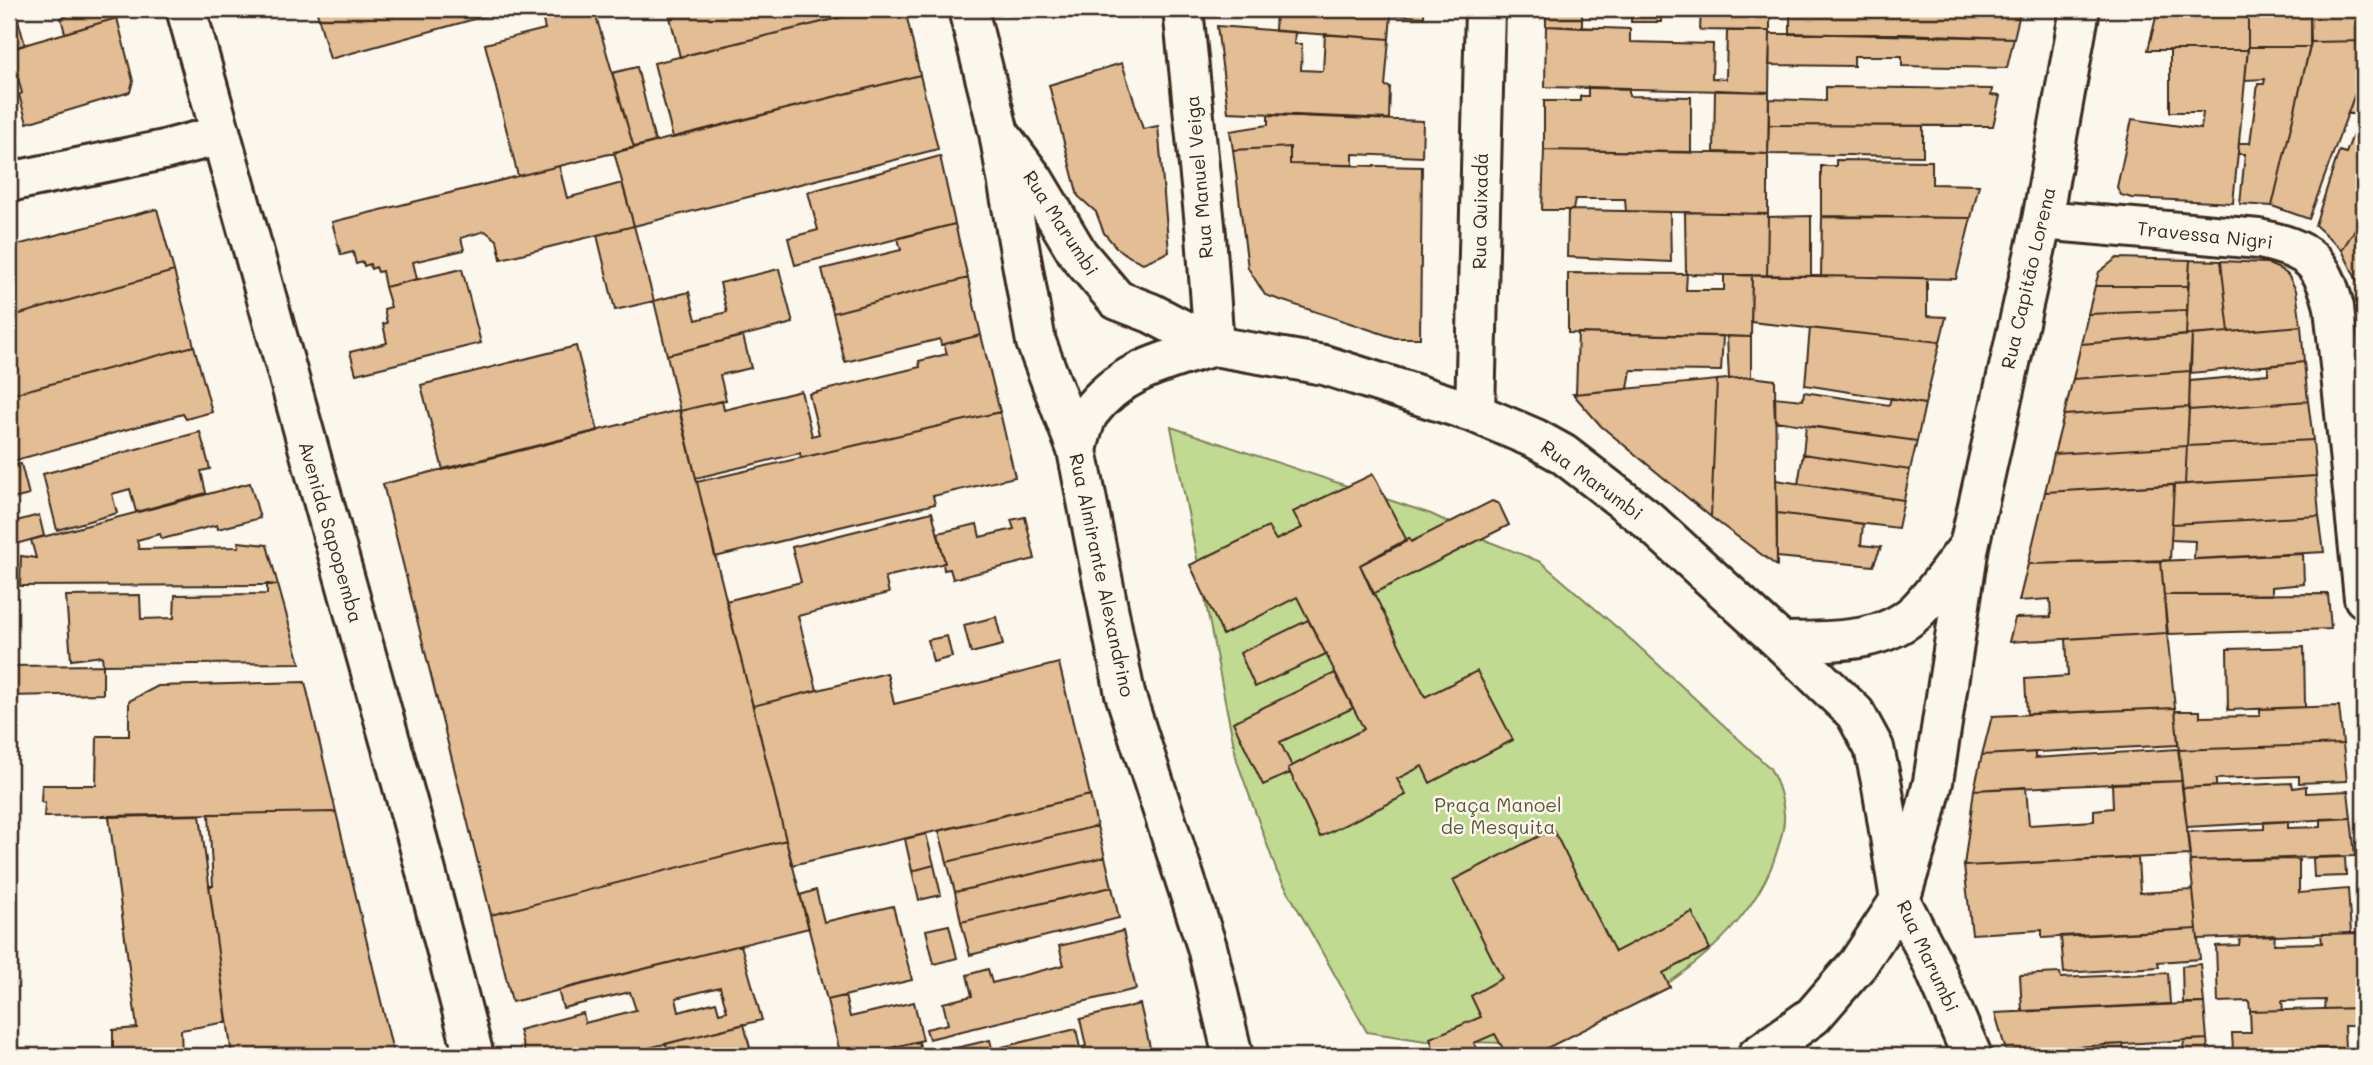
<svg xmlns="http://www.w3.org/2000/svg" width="2373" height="1065" font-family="Mali,sans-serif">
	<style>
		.green { fill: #c1da91; stroke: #7e8258; stroke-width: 2 }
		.building { fill: #e3be94; stroke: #3b2a1e; stroke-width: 2; fill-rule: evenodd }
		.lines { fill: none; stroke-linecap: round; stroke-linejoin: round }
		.street-casing { stroke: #3b2a1e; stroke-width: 44 }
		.secondary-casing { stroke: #3b2a1e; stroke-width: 44 }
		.street { stroke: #fbf7ec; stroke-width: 38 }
		.secondary { stroke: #fbf7ec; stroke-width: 38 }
		.labels { text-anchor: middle; stroke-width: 5; stroke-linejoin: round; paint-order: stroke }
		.street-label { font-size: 19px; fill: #3b2a1e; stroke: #fbf7ec }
		.park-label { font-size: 19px; fill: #5c563b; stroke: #fbf7ec }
	</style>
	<rect width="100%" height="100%" fill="#fbf7ec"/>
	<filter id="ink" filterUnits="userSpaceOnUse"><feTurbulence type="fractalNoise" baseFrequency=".0143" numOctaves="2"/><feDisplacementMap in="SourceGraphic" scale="14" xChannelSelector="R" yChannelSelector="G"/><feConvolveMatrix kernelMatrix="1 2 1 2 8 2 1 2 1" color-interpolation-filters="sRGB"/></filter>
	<g filter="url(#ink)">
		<path class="green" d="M1171 427 1431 514 1490 542 1541 562 1635 643 1770 768C1778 783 1783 797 1784 814 1785 826 1781 839 1777 851 1759 911 1708 958 1656 991L1506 1043 1426 1041 1367 1032 1277 872 1237 761Z"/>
		<path class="building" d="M9 9H15L25 45 9 50Z
			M86 9H114L117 18 65 33 61 18Z
			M316 9H511L330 59Z
			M571 9H594L634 148 518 176 485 44 545 29 542 16Z
			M668 9H866L867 11 680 57Z
			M875 9H905L920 75 673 138 654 63Z
			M1276 9H1424V17L1391 15 1389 39 1275 31Z
			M1546 9H1582V28L1546 26Z
			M1632 9H1661V22H1631Z
			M1701 9H1770V31L1700 30Z
			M1790 9H2021L2014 38 1790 33Z
			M2158 9H2248V50H2148Z
			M2248 9H2310V47H2248Z
			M2310 9H2364V41L2311 42Z
			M117 18 133 81 130 92 27 123 19 95 22 93 10 49Z
			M1217 26 1295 32 1294 44H1302L1301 70 1323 71 1325 34 1389 39 1385 86 1390 87 1389 119 1228 112Z
			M1546 26 1630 29V42L1713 44 1712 78 1726 79 1727 31H1770L1769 92 1545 87Z
			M1770 34H1902L2014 38 2007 68 1902 66V56H1854V66L1769 65Z
			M2364 41V69L2309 219 2272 206 2311 42Z
			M2248 47H2310L2272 206 2240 204 2245 154H2238L2239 143H2250L2258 84H2264L2265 79 2245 80Z
			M2170 50H2248L2233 203 2132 198 2121 195 2117 187 2132 119 2201 129 2203 112H2170Z
			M1122 63 1143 129 1158 126 1169 252 1143 263 1130 257 1116 247 1104 233 1096 212 1078 196 1049 85Z
			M637 67 655 142 634 148 612 73Z
			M2364 69V207L2359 223 2342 250 2315 225 2339 151 2346 153 2360 116 2348 113Z
			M920 75 938 149 634 226 614 152Z
			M1588 87 1629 88V96L1691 97V152L1544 150V101H1580V96H1588Z
			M1826 87 1992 89 1991 95 2000 96 1993 126 1769 125V99L1826 101Z
			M1715 90 1769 92 1768 154 1714 152Z
			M1268 115 1423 121 1422 157 1353 154V165L1290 164V147L1233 150 1230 131 1268 125Z
			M1769 125 1923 126V156L1768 154Z
			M1290 147V164L1422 167 1420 338H1395L1265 295 1248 268 1233 150Z
			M1544 150 1768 154V214L1626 211 1625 199H1575L1573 210H1542Z
			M940 156 955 224 795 265 788 238 818 230 808 192Z
			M1836 160 1932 161V184L1979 185 1971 218 1821 216V166H1836Z
			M559 166 567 198 622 183 634 226 501 259 497 240 485 231 461 238 464 250 413 262 417 279 385 287 382 271 378 272 376 267 371 269 370 264 364 266 363 262 356 264 353 252 341 255 332 222Z
			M2364 207V278L2360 287 2342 250 2359 223Z
			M157 209 174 271 9 317V247Z
			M1573 210 1670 212 1671 262 1567 257 1568 211Z
			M1685 212 1768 214 1767 276 1686 274Z
			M1811 216V276H1767L1768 217Z
			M1822 217 1971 218 1956 279 1821 276Z
			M955 224 968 278 833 313 822 269 901 250 898 238Z
			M634 226 654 301 615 310 597 235Z
			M2117 258 2190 260 2188 286H2095L2099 272Z
			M2190 260 2221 261 2229 332 2186 335Z
			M2221 261 2266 263 2282 270 2288 275 2296 290 2301 326 2229 332Z
			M462 269 481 343 356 374 350 352 387 343 383 324 387 323 384 309 391 307 385 287Z
			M779 269 793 323 667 355 654 301 689 292 696 320 727 312 720 283Z
			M174 271 194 346 9 395V317Z
			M1568 273 1687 274 1686 290H1724V275H1752L1751 337 1568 333Z
			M1752 275 1927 278V316L1946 317 1940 342 1751 322Z
			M968 278 981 335 941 345 940 339 845 362 833 313Z
			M2095 286H2188L2187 310 2088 314Z
			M2364 286V332L2360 287Z
			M2187 310 2186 335 2081 344 2088 314Z
			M2301 326 2304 362 2191 373 2192 335Z
			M1810 328 1940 342 1925 404 1805 385Z
			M1578 333 1723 336 1721 371 1631 370 1628 389 1576 394Z
			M981 335 1000 412 801 458 800 453 696 478 680 411 722 401 724 410 801 391 812 436 819 434 809 394 920 367 919 361 947 354 944 344Z
			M2192 335 2190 371 2073 379 2081 344Z
			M743 336 751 368 720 375 726 400 680 411 667 355Z
			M1727 336 1751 337V377L1729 379Z
			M194 346 212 412 186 419 183 414 9 462V395Z
			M576 346 598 431 443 470 421 385Z
			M2304 362 2308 401 2189 410 2190 381 2268 374V366Z
			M2190 371 2189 407 2064 415 2073 379Z
			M1751 377 1775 380 1777 566 1711 517 1717 380Z
			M1717 380 1711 517 1601 426 1573 394Z
			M1804 392 1889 405 1891 398 1925 404 1917 441 1775 421 1774 397 1803 400Z
			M2308 401 2313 440 2187 446 2189 410Z
			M2189 407 2187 446 2054 454 2064 415Z
			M679 410 786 840 491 915 383 484Z
			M1000 412 1015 477 933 496 935 504 715 557 697 482Z
			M1806 426 1917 441 1910 470 1803 454Z
			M200 432 210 469 201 471 206 493 136 512 130 489 112 494 117 513 57 530 43 474Z
			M2313 440 2316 476 2185 484 2187 446Z
			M2187 446 2185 484 2045 492 2054 454Z
			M1803 454 1910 470 1904 500 1798 484Z
			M21 464 29 495 9 500V467Z
			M1373 474 1407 541 1360 565 1425 697 1477 671 1513 740 1430 783 1422 766 1397 779 1406 795 1320 837 1288 768 1364 729 1297 597 1223 635 1190 565 1268 527 1276 540 1302 528 1293 512Z
			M2316 476 2319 516 2172 524 2174 485Z
			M1776 480 1904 500 1898 528 1777 513Z
			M250 483 260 518 218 529 217 525 162 539 160 534 137 540 139 549 239 547 238 542 267 545 278 585 20 586 21 556 36 558 31 540Z
			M2174 485 2170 560 2028 564 2045 492Z
			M1492 501 1499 504 1509 525 1373 594 1360 565 1409 538 1411 542Z
			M932 512 945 563 885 577 889 593 798 616 817 690 753 706 726 601 801 582 792 547Z
			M1777 513 1863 524 1861 545 1881 547 1873 566 1777 557Z
			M39 515 44 536 9 546V523Z
			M2319 516 2324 552 2194 559 2195 541 2171 540 2172 524Z
			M1025 517 1035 559 953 579 950 569 944 570 943 563H945L938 533 977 524 980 537 1014 529 1011 520Z
			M2303 554 2304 584 2272 587V595H2164L2161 561Z
			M2161 561 2167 633 2009 642 2015 618 2051 617 2050 599 2019 601 2028 564Z
			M267 584 278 585 300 663 103 665 102 656 71 660 66 596 140 595 141 619 174 618 175 595 267 594Z
			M2328 594 2331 629 2168 634 2164 595Z
			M996 617 1003 645 971 653 964 625Z
			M1308 620 1326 654 1255 687 1240 653Z
			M2167 633 2175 708 2027 714 2025 679 2068 676 2066 639Z
			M947 636 952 657 933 662 928 640Z
			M2304 647 2305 707 2228 710 2227 649Z
			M1059 663 1090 795 792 865 753 706 887 673 894 704Z
			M103 665V694L9 696V666Z
			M1335 673 1353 708 1280 742 1292 766 1288 768 1290 773 1263 785 1233 722Z
			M305 682 336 812 44 817 45 803 41 802 42 785H96L97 736H129V701L158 686Z
			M2339 706 2343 744 2179 750 2175 711H2200V717L2260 716V709Z
			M2175 708 2178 745 1982 755 1992 716Z
			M2343 744 2347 781 2299 783V776L2216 779V786L2182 788 2179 750Z
			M2178 749 2182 781 1974 790 1982 755 2035 752V758Z
			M2182 781 2190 855 1964 866 1974 790 2026 787 2029 825 2094 821V810L2113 808 2112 783Z
			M2292 783 2293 788 2306 786V793L2348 791 2351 818 2187 827 2182 788Z
			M1090 795 1097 826 947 862 939 831Z
			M336 812 394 1056H232L209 886H213L209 814Z
			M200 815 227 1022 181 1030 182 1056H113V1030L137 1028 109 817Z
			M2351 818 2355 856 2190 861 2187 832 2264 829V822L2288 821V828L2321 827V819Z
			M1097 826 1105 857 955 892 947 862Z
			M1553 829 1615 952 1692 912 1710 949 1663 973 1670 987 1531 1056H1507L1495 1034 1474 1043 1480 1056H1436L1430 1038 1481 1017 1471 996 1502 978 1453 880Z
			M926 834 934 865 912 871 905 839Z
			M786 840 809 928 512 1002 491 915Z
			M1105 857 1112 887 961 922 955 892Z
			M2345 857 2346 876 2314 877 2313 858Z
			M2138 858 2140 893 2193 890 2197 929 2042 938V930L1972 934 1964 866Z
			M2299 859V893L2348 889 2351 933 2198 939 2190 861Z
			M934 865 941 895 919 900 912 871Z
			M1112 887 1119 918 970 955 961 922Z
			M816 890 824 922 893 906 912 980 827 1000 800 895Z
			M949 925 957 958 934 964 926 930Z
			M2197 929 2200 959 2158 962 2159 967 2064 973 2061 936Z
			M1123 931 1136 989 929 1039 926 1029 948 1024 943 1003 972 996 967 975 988 969 992 983 1064 965 1059 946Z
			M2362 933 2364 1008 2324 1009 2325 1000 2282 1001 2283 1011H2250L2249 1001 2218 1002 2216 946 2239 945 2240 937 2275 935 2274 944 2322 943 2321 934Z
			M741 945 762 1020 616 1056H526L519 1030 583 1013 585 1023 636 1010 630 992 563 1008 558 990ZM720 987 727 1011 719 1013 716 1002 679 1012 676 998Z
			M2200 964 2204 1003H2183L2182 966Z
			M2060 973 2061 978 2168 973 2170 1004 2022 1011 2020 975Z
			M845 996 850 1017 914 1002 923 1040 858 1056H841L827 1000Z
			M2204 1003 2207 1039 2006 1051 1995 1013Z
			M1140 1004 1152 1056H1005L1002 1047 1076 1029 1080 1048 1086 1046 1080 1019Z
			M2356 1008 2357 1026H2344L2345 1049 2233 1051 2232 1033H2251L2250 1011Z
			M744 1024 752 1056H669L666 1044Z
			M2207 1039 2209 1056H2008L2006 1051 2058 1048V1053L2104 1051 2103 1045 2123 1044 2124 1051 2183 1050 2184 1040Z
			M990 1040 994 1056H858L919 1042 922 1056Z
			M2364 1048V1056H2314V1049Z"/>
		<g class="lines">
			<defs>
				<path id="street" d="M968 9 999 133 1036 342 1077 450 1125 694 1207 947 1233 1056
					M1183 9 1206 235 1214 346
					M999 133 1034 180 1078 254 1117 300 1151 313 1214 346 1324 365 1475 413 1536 439 1563 454 1647 519 1781 642 1855 713 1874 748 1882 786 1900 900 1931 960 1972 1056
					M9 182 164 150 220 135
					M2042 220 2259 239C2307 249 2322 259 2334 307L2364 598
					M1475 413 1485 9
					M1077 450C1080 439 1083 423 1089 413 1121 370 1166 361 1214 346
					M1781 642C1827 641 1882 645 1917 611 1936 592 1952 567 1969 546
					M1757 1056 1813 1016 1858 964 1900 900 1920 834 1933 782 1969 546 2042 220 2080 9"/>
				<path id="secondary" d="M186 9 418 841 474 1056"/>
			</defs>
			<use href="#street" class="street-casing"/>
			<use href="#secondary" class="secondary-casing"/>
			<use href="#street" class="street"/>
			<use href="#secondary" class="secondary"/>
		</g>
	</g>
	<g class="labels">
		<g class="street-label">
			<text transform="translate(1199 177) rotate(-95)" y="7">Rua Manuel Veiga</text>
			<text transform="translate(1480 211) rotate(-89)" y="7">Rua Quixadá</text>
			<text transform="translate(1061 223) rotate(57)" y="7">Rua Marumbi</text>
			<text transform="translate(2205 235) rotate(6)" y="7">Travessa Nigri</text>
			<text transform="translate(2028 278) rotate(-77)" y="7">Rua Capitão Lorena</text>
			<text transform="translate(1592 480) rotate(36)" y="7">Rua Marumbi</text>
			<text transform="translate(331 532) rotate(74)" y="7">Avenida Sapopemba</text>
			<text transform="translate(1102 575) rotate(78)" y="7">Rua Almirante Alexandrino</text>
			<text transform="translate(1928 956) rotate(65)" y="7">Rua Marumbi</text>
		</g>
		<g class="park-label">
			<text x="1498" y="812">Praça Manoel<tspan x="1498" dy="22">de Mesquita</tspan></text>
		</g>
	</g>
	<rect width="2373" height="1065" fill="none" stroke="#fbf7ec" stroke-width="35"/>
	<rect x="18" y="18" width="2338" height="1030" fill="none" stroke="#3b2a1e" stroke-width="2.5" filter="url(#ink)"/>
</svg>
